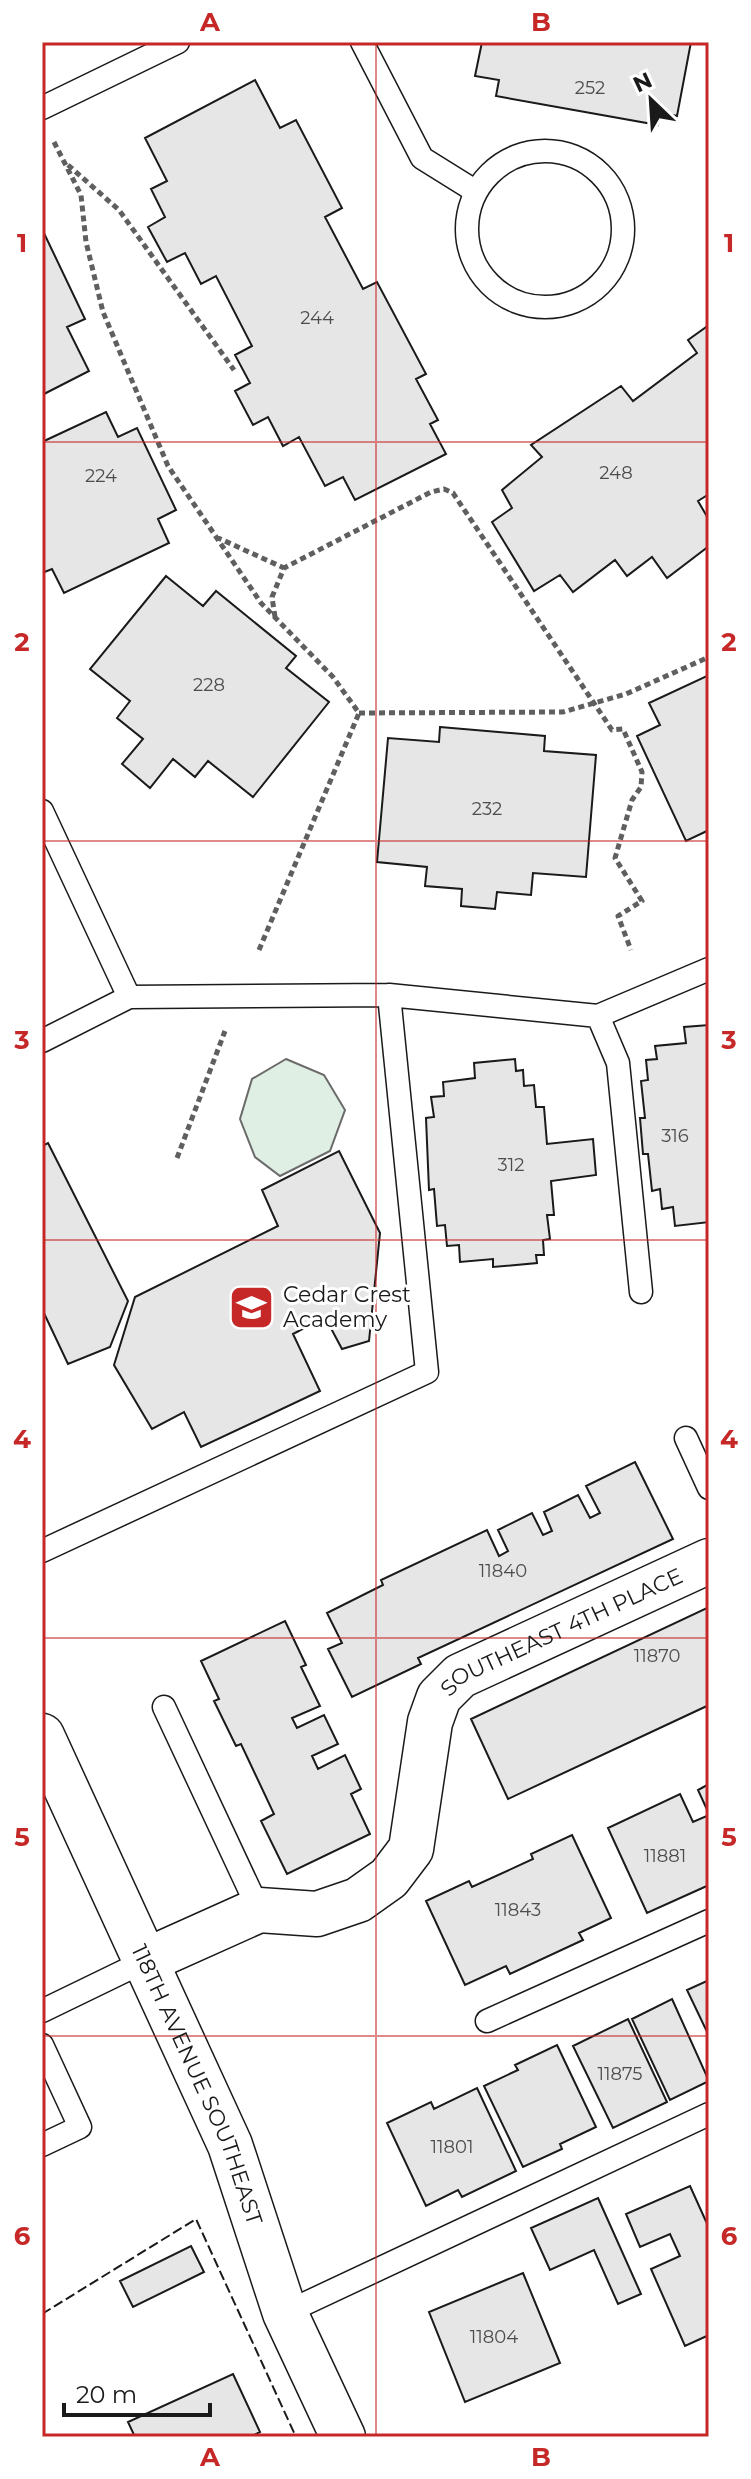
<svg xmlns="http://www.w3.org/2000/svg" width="751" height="2479" font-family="Montserrat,sans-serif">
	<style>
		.green { fill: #e0efe3; stroke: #6a6a6a; stroke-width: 2 }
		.building { fill: #e6e6e6; stroke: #1a1a1a; stroke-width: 2 }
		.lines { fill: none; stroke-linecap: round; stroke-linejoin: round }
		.service-casing { stroke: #1a1a1a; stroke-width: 25 }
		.minor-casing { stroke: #1a1a1a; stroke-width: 47 }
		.tertiary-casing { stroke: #1a1a1a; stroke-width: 47 }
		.path { stroke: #5f5f5f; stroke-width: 5; stroke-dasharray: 6 4; stroke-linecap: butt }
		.service { stroke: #fff; stroke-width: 22 }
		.minor { stroke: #fff; stroke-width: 44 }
		.tertiary { stroke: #fff; stroke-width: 44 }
		.fence { stroke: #1a1a1a; stroke-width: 2; stroke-dasharray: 10 4; stroke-linecap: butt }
		.grid { fill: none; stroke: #c62828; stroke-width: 2; stroke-opacity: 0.55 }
		.labels { text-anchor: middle; stroke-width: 6; stroke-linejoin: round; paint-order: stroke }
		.number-label { font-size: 18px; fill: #4d4d4d }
		.poi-label { font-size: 22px; fill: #1a1a1a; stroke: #fff; text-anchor: start }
		.street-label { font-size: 22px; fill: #1a1a1a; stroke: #fff }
		.neatline { fill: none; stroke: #c62828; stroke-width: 3 }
		.grid-label { font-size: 26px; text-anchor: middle; font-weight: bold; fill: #c62828 }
	</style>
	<rect width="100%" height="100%" fill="#fff"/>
	<path class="green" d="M286 1059 324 1075 345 1110 330 1151 280 1176 255 1157 240 1119 252 1079Z"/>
	<path class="building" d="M482 42H691L677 116 660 112 658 125 496 96 499 80 475 76Z
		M255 80 280 128 296 120 342 208 325 217 363 289 377 282 426 374 416 379 438 420 430 424 446 454 355 500 343 477 325 486 299 437 283 446 268 417 253 425 235 391 250 383 235 355 252 346 216 276 201 284 185 253 167 262 148 227 165 217 151 189 167 181 145 138Z
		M42 229 85 319 67 327 89 371 42 395Z
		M709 325V494L698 501 709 520V546L667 578 652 557 627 576 615 560 573 592 560 575 534 591 492 522 512 508 502 490 542 457 531 445 621 386 633 401 697 353 688 340Z
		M106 412 118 437 137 428 176 510 158 519 169 543 64 593 52 569 42 573V442Z
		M166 576 203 606 216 591 296 656 286 668 329 702 253 797 208 761 195 777 173 759 150 788 122 764 143 739 117 718 130 701 90 669Z
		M709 675V830L686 841 637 736 660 725 649 703Z
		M440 727 545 736 544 751 596 755 586 877 533 873 531 895 497 892 495 909 461 906 462 889 425 886 427 867 377 862 388 738 439 742Z
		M709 1025V1227V1222L675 1226 673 1207 662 1209 660 1189 652 1191 648 1154H643L640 1118H645L641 1081 648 1080 646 1060 657 1059 655 1046 686 1043 684 1027Z
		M515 1059 516 1071 523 1070 524 1086 534 1085 536 1107H544L547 1144 593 1139 596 1175 551 1181 554 1215H547L550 1239 543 1240 544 1255H536L537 1263 493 1267V1259L460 1262 459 1245 447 1246 445 1225 437 1226 434 1189 429 1190 426 1118 434 1117 431 1097 444 1096 443 1082 475 1078 474 1063Z
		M48 1143 128 1301 110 1347 68 1364 42 1309V1146Z
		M339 1151 380 1233 369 1341 342 1349 325 1317 293 1334 320 1391 201 1447 184 1412 152 1429 114 1365 135 1297 278 1226 262 1190Z
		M635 1462 673 1539 418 1658 421 1664 352 1697 328 1649 342 1643 327 1613 383 1585 381 1580 487 1530 499 1556 508 1551 498 1530 532 1513 543 1535 552 1531 544 1512 578 1495 590 1518 600 1513 586 1486Z
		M709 1607V1705L508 1799 471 1719Z
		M285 1621 306 1665 301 1667 320 1706 292 1718 297 1728 324 1715 338 1744 312 1756 318 1769 345 1755 361 1789 351 1794 370 1834 287 1874 261 1821 274 1814 241 1744 236 1746 214 1701 219 1699 201 1661Z
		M709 1784V1814L698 1790Z
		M680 1794 693 1822 709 1815V1885L647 1913 608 1828Z
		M572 1835 611 1918 579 1933 583 1940 510 1974 506 1966 465 1985 426 1901 469 1881 472 1887 533 1859 531 1854Z
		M709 1980V2036L687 1990Z
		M672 1999 709 2081 670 2100 632 2019Z
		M628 2019 667 2102 613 2128 573 2046Z
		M557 2045 596 2127 560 2144 562 2149 523 2167 484 2086 518 2070 515 2065Z
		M477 2088 516 2171 462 2197 458 2190 426 2206 387 2123 431 2102 434 2109Z
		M690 2186 709 2228V2335L685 2346 651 2269 680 2256 670 2234 640 2247 626 2214Z
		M598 2198 641 2294 618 2304 594 2250 550 2270 531 2228Z
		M191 2246 204 2272 133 2307 120 2281Z
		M523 2273 560 2363 465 2402 429 2312Z
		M233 2374 260 2432 250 2437H135L128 2422Z"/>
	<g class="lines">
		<defs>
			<path id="service" d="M362 42 422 158 475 191
				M42 108 178 42
				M467 229a78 78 0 1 1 156 0a78 78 0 1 1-156 0Z
				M42 811 129 997 389 995 598 1016 709 969
				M598 1016 618 1063 641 1292
				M42 1041 129 997
				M686 1438 709 1488
				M42 1551 427 1372 389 995
				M164 1707 259 1910
				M42 2011 143 1962
				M487 2021 709 1921
				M42 2045 80 2127 42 2145
				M285 2313 709 2114"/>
			<g id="minor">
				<path id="s1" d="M143 1962 259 1910 317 1914 358 1900 389 1878 411 1849 430 1722 439 1697 460 1676 709 1561"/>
			</g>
			<g id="tertiary">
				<path id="s2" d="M42 1736 230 2145 285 2313 343 2437"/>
			</g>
		</defs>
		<use href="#service" class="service-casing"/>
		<use href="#minor" class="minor-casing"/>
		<use href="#tertiary" class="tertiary-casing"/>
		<path class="path" d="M54 142 81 195 86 242 103 312 168 466 261 603 333 677 359 713
			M68 165 119 210 234 370
			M216 537 284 568
			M275 617 272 597 284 568 431 492 444 489 453 493 612 730 623 729 642 772 641 787 632 800 615 858 642 901 618 916 631 950
			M359 713 563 712 626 694 709 657
			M259 950 359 713
			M177 1158 225 1031"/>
		<use href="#service" class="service"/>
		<use href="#minor" class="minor"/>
		<use href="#tertiary" class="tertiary"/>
		<path class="fence" d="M42 2314 196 2219 296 2437"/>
	</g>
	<path class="grid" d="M376 42V2437M42 442H709M42 841H709M42 1240H709M42 1638H709M42 2036H709"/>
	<defs>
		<symbol id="school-square" viewBox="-11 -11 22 22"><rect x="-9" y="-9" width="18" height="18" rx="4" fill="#c62828" stroke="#fff"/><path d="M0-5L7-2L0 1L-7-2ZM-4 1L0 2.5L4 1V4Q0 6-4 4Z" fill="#fff"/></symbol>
	</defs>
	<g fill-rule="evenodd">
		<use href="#school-square" x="226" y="1282" width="51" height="51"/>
	</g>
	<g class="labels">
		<g class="number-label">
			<text x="590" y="94">252</text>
			<text x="317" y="324">244</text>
			<text x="616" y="479">248</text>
			<text x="101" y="482">224</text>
			<text x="209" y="691">228</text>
			<text x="487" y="815">232</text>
			<text x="675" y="1142">316</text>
			<text x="511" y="1171">312</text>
			<text x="503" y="1577">11840</text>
			<text x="657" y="1662">11870</text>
			<text x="665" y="1862">11881</text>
			<text x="518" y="1916">11843</text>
			<text x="620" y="2080">11875</text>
			<text x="452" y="2153">11801</text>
			<text x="494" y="2343">11804</text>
		</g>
		<g class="poi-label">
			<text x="283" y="1302">Cedar Crest<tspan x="283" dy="25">Academy</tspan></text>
		</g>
		<g class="street-label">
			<text dy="8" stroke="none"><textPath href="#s1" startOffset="598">SOUTHEAST 4TH PLACE</textPath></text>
			<text dy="8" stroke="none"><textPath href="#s2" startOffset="382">118TH AVENUE SOUTHEAST</textPath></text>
		</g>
	</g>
	<rect width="751" height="2479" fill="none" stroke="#ffffff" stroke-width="88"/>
	<g transform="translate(651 100) rotate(335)" stroke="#ffffff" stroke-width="6" paint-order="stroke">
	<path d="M0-6L14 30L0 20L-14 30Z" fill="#1a1a1a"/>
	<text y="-12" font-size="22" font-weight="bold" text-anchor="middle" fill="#1a1a1a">N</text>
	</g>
	<path d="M64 2403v12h146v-12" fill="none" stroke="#1a1a1a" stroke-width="4"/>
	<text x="76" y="2403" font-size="24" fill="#1a1a1a" stroke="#ffffff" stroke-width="6" paint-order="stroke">20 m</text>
	<rect x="44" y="44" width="663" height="2391" class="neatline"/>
	<g class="grid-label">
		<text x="210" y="31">A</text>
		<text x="541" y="31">B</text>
		<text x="22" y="252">1</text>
		<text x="729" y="252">1</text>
		<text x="22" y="651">2</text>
		<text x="729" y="651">2</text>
		<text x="22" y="1049">3</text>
		<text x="729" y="1049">3</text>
		<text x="22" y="1448">4</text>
		<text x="729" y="1448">4</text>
		<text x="22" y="1846">5</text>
		<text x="729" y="1846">5</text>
		<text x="22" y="2245">6</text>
		<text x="729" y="2245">6</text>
		<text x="210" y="2466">A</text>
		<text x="541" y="2466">B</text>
	</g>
</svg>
